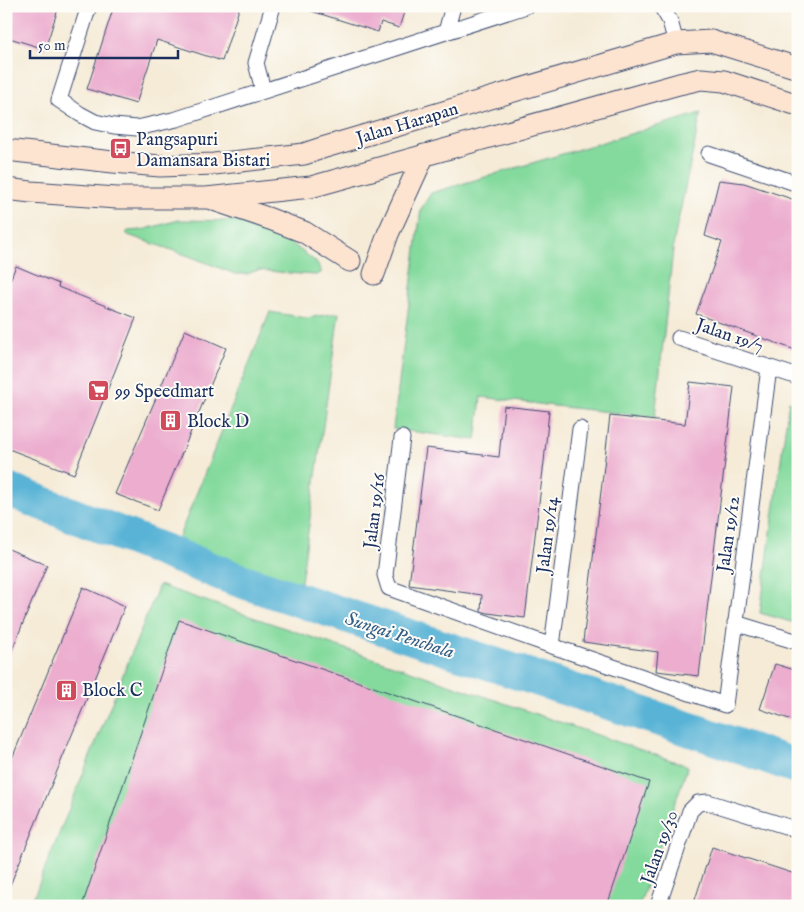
<svg xmlns="http://www.w3.org/2000/svg" width="804" height="912" font-family="'IM FELL English',serif">
	<style>
		.green { fill: #84da9d; stroke: #50847e }
		.lines { fill: none; stroke-linecap: round; stroke-linejoin: round }
		.river { stroke: #59b3d6; stroke-width: 35 }
		.building { fill: #ecadcf }
		.street-casing { stroke: #3c4b70; stroke-width: 17 }
		.secondary-casing { stroke: #3c4b70; stroke-width: 23 }
		.street { stroke: #fff; stroke-width: 15 }
		.secondary { stroke: #fde4d1; stroke-width: 21 }
		.labels { text-anchor: middle; stroke-width: 4; stroke-linejoin: round; paint-order: stroke }
		.street-label { font-size: 18px; fill: #1b2f5e; stroke: #fdfcf7 }
		.poi-label { font-size: 18px; fill: #1b2f5e; stroke: #fdfcf7; text-anchor: start }
		.water-label { font-size: 19px; font-style: italic; fill: #315d88; stroke: #fdfcf7 }
	</style>
	<rect width="100%" height="100%" fill="#fdfcf7"/>
	<filter id="ink" filterUnits="userSpaceOnUse"><feTurbulence type="fractalNoise" baseFrequency=".02" numOctaves="2"/><feDisplacementMap in="SourceGraphic" scale="10" xChannelSelector="R" yChannelSelector="G"/><feConvolveMatrix kernelMatrix="1 2 1 2 8 2 1 2 1" color-interpolation-filters="sRGB"/></filter>
	<filter id="wash" filterUnits="userSpaceOnUse"><feTurbulence type="fractalNoise" baseFrequency=".0096" numOctaves="4" result="noise"/><feDisplacementMap in="SourceGraphic" scale="20" xChannelSelector="R" yChannelSelector="G"/><feGaussianBlur stdDeviation="1.12" result="paint"/><feColorMatrix in="noise" values="0 0 0 0 0 0 0 0 0 0 0 0 0 0 0 0 0 1.4 0 .05"/><feComposite in="paint" operator="in"/></filter>
	<g filter="url(#wash)">
		<rect width="100%" height="100%" fill="#f5ebd7"/>
		<path class="green" d="M701 113 674 240 655 417 563 407 481 397 476 440 393 429 421 209 431 193Z
			M179 220 240 221 266 227 287 240 315 261 321 270V273L316 275 300 274 258 270 247 274H235L189 256 128 235 126 233 128 231 142 230Z
			M270 312 306 318 339 313 300 589 176 544Z
			M789 401 798 405V624L760 613Z
			M159 585 688 766 639 906H30Z"/>
		<g class="lines">
			<path class="river" d="M6 489 233 578 704 734 798 767"/>
		</g>
		<g id="blocks">
			<path class="building" d="M6 6H59L45 49 6 37Z
				M114 6H240L222 61 157 40 136 104 87 89Z
				M309 6H406L399 28 381 22 378 32 308 10Z
				M719 180 744 183 798 201V351L696 314 722 242 705 236Z
				M16 266 59 284 58 287 136 318 74 474 6 448V290Z
				M185 330 226 348 158 510 115 494Z
				M690 382 734 387 699 676 656 671 658 652 583 642 610 416 685 424Z
				M504 406 549 411 544 462 525 618 488 613 481 611 482 595 409 585 426 448 499 457Z
				M6 548 47 565 7 662H6Z
				M83 587 125 606 6 895V773Z
				M179 620 649 782 607 906H82Z
				M775 664 798 671V722L760 709Z
				M712 847 798 875V906H693Z"/>
		</g>
	</g>
	<g filter="url(#ink)">
		<use href="#blocks" fill-opacity="0" stroke="#3c4b70" stroke-width="1"/>
		<g class="lines">
			<defs>
				<path id="street" d="M89 6 59 100 80 114 95 122 114 126 137 128 177 119 526 6
					M661 6 670 21 676 43
					M446 32 453 6
					M263 90 256 63 273 6
					M709 154 798 184
					M679 338 798 377
					M402 438 385 575 389 588 552 646 725 705 769 368
					M735 623 798 642
					M552 646 580 429
					M658 906 690 811 698 803 708 802 798 830"/>
				<path id="secondary" d="M6 150 113 162 160 166 214 164 304 154 322 148 676 43 711 41 798 68
					M6 189 31 192 117 198H206L311 187 679 84 701 79 724 81 798 105
					M214 200 270 219 304 232 350 261
					M374 274 388 234 424 155"/>
			</defs>
			<use href="#street" class="street-casing"/>
			<use href="#secondary" class="secondary-casing"/>
			<use href="#street" class="street"/>
			<use href="#secondary" class="secondary"/>
		</g>
	</g>
	<defs>
		<symbol id="bus-square" viewBox="-11 -11 22 22"><rect x="-9" y="-9" width="18" height="18" rx="4" fill="#d1495b" stroke="#fdfcf7"/><path d="M-5-6H5V4H4V6H2V4H-2V6H-4V4H-5ZM-3.5-4V0h7V-4ZM-3.5 1.2v1.5H-2V1.2ZM2 1.2v1.5H3.5V1.2Z" fill="#fff"/></symbol>
		<symbol id="supermarket-square" viewBox="-11 -11 22 22"><rect x="-9" y="-9" width="18" height="18" rx="4" fill="#d1495b" stroke="#fdfcf7"/><path d="M-6-5.5h2.5l.6 2H6L4.5 2H-2.5L-4.4-4H-6ZM-1.5 3.2a1.3 1.3 0 1 0 .1 0ZM3 3.2a1.3 1.3 0 1 0 .1 0Z" fill="#fff"/></symbol>
		<symbol id="building-square" viewBox="-11 -11 22 22"><rect x="-9" y="-9" width="18" height="18" rx="4" fill="#d1495b" stroke="#fdfcf7"/><path d="M-4-6H4V6H1V3H-1V6H-4ZM-2.5-4.3h1.7v1.8h-1.7ZM.8-4.3h1.7v1.8H.8ZM-2.5-1h1.7V.8h-1.7ZM.8-1h1.7V.8H.8Z" fill="#fff"/></symbol>
	</defs>
	<g fill-rule="evenodd">
		<use href="#bus-square" x="108" y="136" width="25" height="25"/>
		<use href="#supermarket-square" x="86" y="378" width="25" height="25"/>
		<use href="#building-square" x="158" y="408" width="25" height="25"/>
		<use href="#building-square" x="54" y="678" width="25" height="25"/>
	</g>
	<g class="labels">
		<g class="street-label">
			<text transform="translate(407 123) rotate(-17)" y="6">Jalan Harapan</text>
			<text transform="translate(730 335) rotate(19)" y="6">Jalan 19/7</text>
			<text transform="translate(374 511) rotate(-83)" y="6">Jalan 19/16</text>
			<text transform="translate(728 534) rotate(-82)" y="6">Jalan 19/12</text>
			<text transform="translate(547 535) rotate(-83)" y="6">Jalan 19/14</text>
			<text transform="translate(659 847) rotate(-70)" y="6">Jalan 19/30</text>
		</g>
		<g class="poi-label">
			<text x="136" y="145">Pangsapuri<tspan x="136" dy="21">Damansara Bistari</tspan></text>
			<text x="115" y="397">99 Speedmart</text>
			<text x="187" y="427">Block D</text>
			<text x="82" y="696">Block C</text>
		</g>
		<g class="water-label">
			<text transform="translate(400 634) rotate(18)" y="7">Sungai Penchala</text>
		</g>
	</g>
	<rect width="804" height="912" fill="none" stroke="#fdfcf7" stroke-width="25"/>
	<path d="M30 50v8h148v-8" fill="none" stroke="#1b2f5e" stroke-width="2.5"/>
	<text x="38" y="50" font-size="15" fill="#1b2f5e" stroke="#fdfcf7" stroke-width="4" paint-order="stroke">50 m</text>
</svg>
